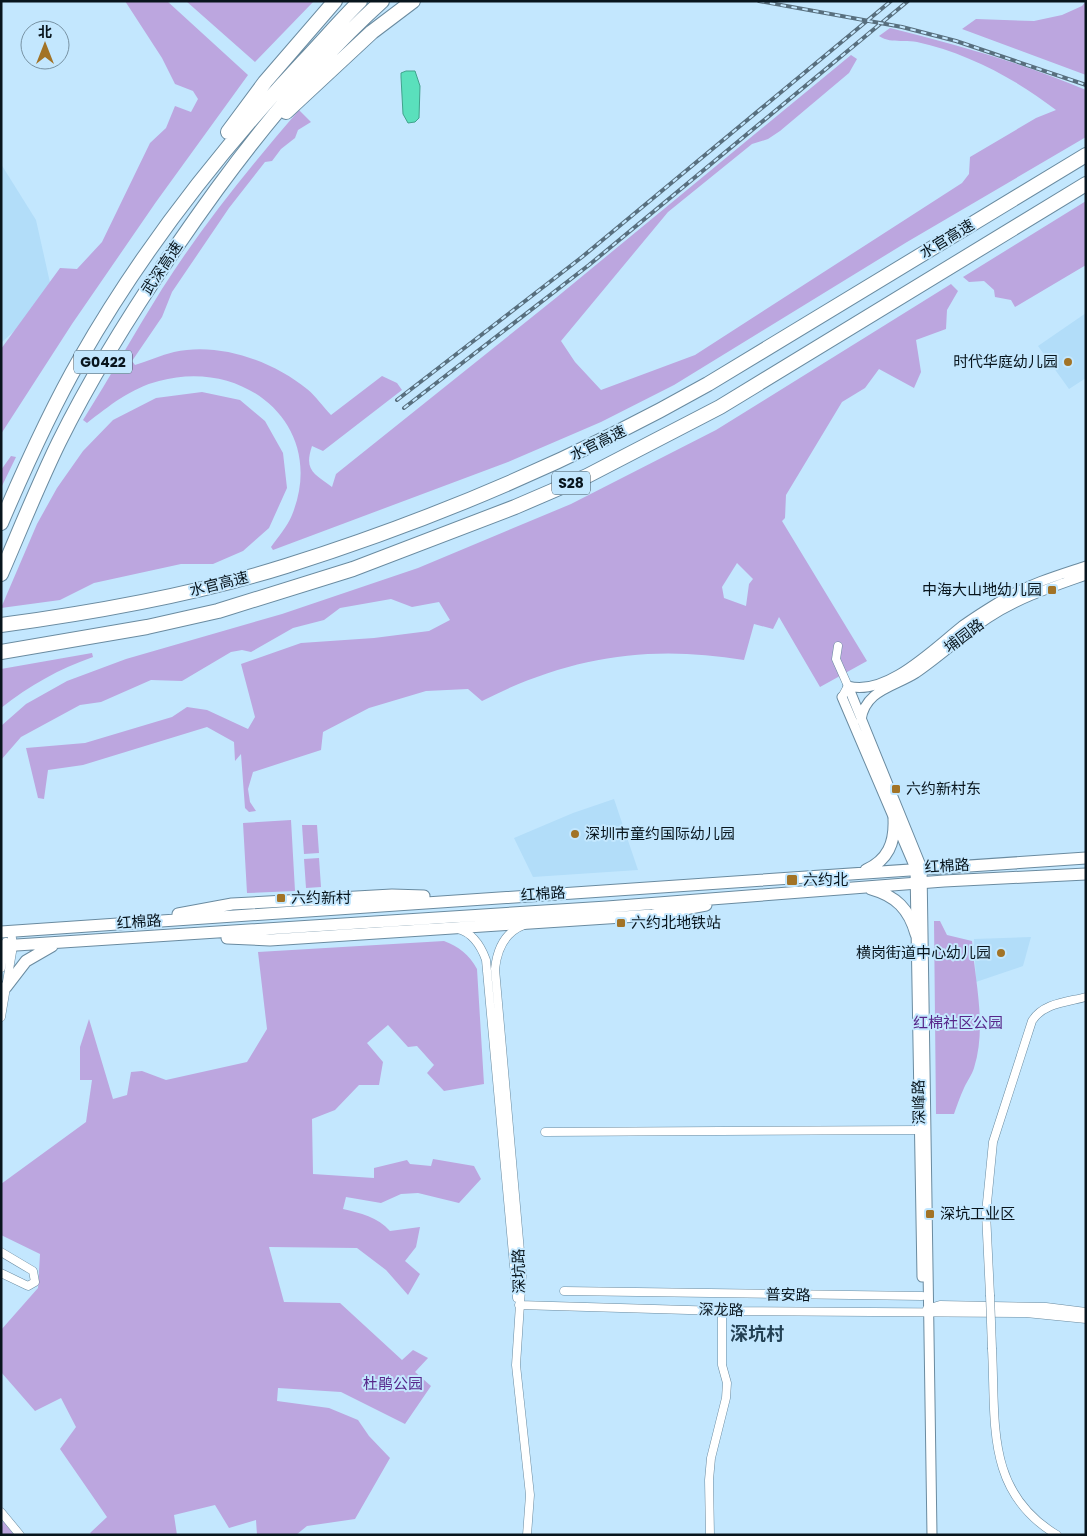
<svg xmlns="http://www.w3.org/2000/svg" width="1087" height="1536" font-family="Poppins,'Noto Sans SC',sans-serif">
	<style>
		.built { fill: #b2ddf9 }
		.green { fill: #bca6df; fill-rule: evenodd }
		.water { fill: #5ae0bc; stroke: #41a38c }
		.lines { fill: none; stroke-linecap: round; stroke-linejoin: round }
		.minor-casing { stroke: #6a8ba0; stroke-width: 9 }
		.tertiary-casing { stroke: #6a8ba0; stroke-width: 11 }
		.primary-casing { stroke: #6a8ba0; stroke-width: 13 }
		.motorway-casing { stroke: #6a8ba0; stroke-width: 16 }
		.minor { stroke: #fff; stroke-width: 8 }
		.tertiary { stroke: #fff; stroke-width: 9 }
		.primary { stroke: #fff; stroke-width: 11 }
		.motorway { stroke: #fff; stroke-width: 14 }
		.rail-casing { stroke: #586f7e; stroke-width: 4 }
		.rail { stroke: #c3e7fe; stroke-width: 2; stroke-dasharray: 5.5; stroke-linecap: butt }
		.minor-bridge-casing { stroke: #6a8ba0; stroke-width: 9; stroke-linecap: butt }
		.minor-bridge { stroke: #fff; stroke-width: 8 }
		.poi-dot { fill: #a27326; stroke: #c3e7fe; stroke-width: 2 }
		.labels { text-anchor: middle; stroke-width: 4; stroke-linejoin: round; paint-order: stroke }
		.shield { fill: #c3e7fe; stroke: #405460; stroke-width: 1 }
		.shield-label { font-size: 14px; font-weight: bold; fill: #08151d }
		.street-label { font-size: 15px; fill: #08151d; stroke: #c3e7fe }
		.poi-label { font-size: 15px; fill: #08151d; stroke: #c3e7fe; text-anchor: start }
		.park-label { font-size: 15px; fill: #57268a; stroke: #c3e7fe }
		.quarter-label { font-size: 18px; font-weight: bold; fill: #234154; stroke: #c3e7fe }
	</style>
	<rect width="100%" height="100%" fill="#c3e7fe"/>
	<path class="built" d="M1 164 36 220 53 296 1 343Z
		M1086 313V378L1069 389 1038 346Z
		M614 799 638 870 533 877 514 838 573 813Z
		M1031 937 1023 966 976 982 974 939Z"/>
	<path class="green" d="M125 1H167L248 75 156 202 72 324 1 434V349L60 268 77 269 102 242 150 143 166 128 175 106 191 112 198 99 193 91 175 84 162 58Z
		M186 1H314L255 62Z
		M1086 1V75L962 29 976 19 1034 21 1062 15 1082 6Z
		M890 28C957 45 1023 63 1086 90V137L907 242 674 385 601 422 508 462 273 550 271 547C278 537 287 527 292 515 328 426 245 357 159 381 131 388 109 406 87 423L83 420C110 377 135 332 162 289 202 226 250 167 299 110L311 122 298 130 295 138 281 149 272 161 265 162 229 208 172 292 162 317 132 361 135 365C148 361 161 355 174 352 220 342 272 361 307 389 316 396 323 407 331 415L382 376 397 383 402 390 323 451 312 446C304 470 313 473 332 487L336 474 557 297 851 55 857 59 849 73 780 131 768 139 752 144 668 212 561 341 575 362 601 390 695 355 962 183 969 174 970 157 1036 118 1056 110C1016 79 967 53 917 42 904 39 891 44 879 36Z
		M1086 201V265L1015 307 1011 300 995 297 994 290 984 281 969 282 963 277Z
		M951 284 958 291 947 310 946 329 916 340 921 372 914 388 879 369 865 388 842 402 786 495 785 518 782 521 867 661 820 687 779 617 773 629 754 624 744 660C648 644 568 657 482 701L468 689 426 691 369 708 323 732 321 750 253 772 248 789 250 802 256 811 249 812 245 808 241 754 235 761 234 742 207 727 83 765 48 770 44 799 38 798 26 748 85 743 172 717 187 707 207 710 248 729 255 717 241 664 301 643 374 638 429 631 450 620 439 602 412 607 391 599 340 608 324 620 293 628 251 652 242 650 231 652 182 681 151 680 101 702 80 705 21 737 1 760V726L26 704 67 681 126 659 282 614 418 568 571 504 716 430ZM737 563 753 579 749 584 746 606 724 598 722 587Z
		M202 392 240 400 265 421 283 453 287 488 269 528 243 551 213 564H181L94 583 60 600 1 608 37 524 57 488 83 451 113 420 156 398Z
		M11 456 16 457 1 488V470Z
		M92 653 93 657C59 669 30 685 1 708V669Z
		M291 820 295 891 247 893 243 823Z
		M302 825H317L319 853 304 854Z
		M319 858 321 887 306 888 304 859Z
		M934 921H940L947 935 972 941C975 983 987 1026 974 1068 972 1075 967 1081 964 1088 960 1097 957 1105 954 1114H936Z
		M444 941C459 947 469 954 477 969L484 1084 444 1091 427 1073 434 1065 417 1046 408 1047 388 1025 367 1043 383 1062 379 1085H359L335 1110 312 1119 313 1174 374 1178V1168L407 1160 410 1164 431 1166 433 1159 474 1166 481 1179 459 1203 418 1193 401 1194 381 1203 346 1197 343 1209C360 1213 378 1217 390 1231L420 1227 416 1247 405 1261 420 1274 408 1295 386 1270 357 1248 269 1247 284 1302 340 1303 402 1360 413 1350 428 1358 415 1372 431 1386 405 1424 341 1392 278 1388 277 1401 329 1408 358 1420 369 1436 390 1458 355 1519 307 1526 296 1535H257L256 1520 229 1528 215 1505 174 1515 177 1535H92L90 1533 107 1517 60 1449 76 1427 61 1398 35 1411 1 1372V1330L38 1288 40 1254 1 1235V1184L86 1122 92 1080H80V1047L89 1019 113 1099 127 1095 131 1072 142 1071 166 1080 247 1062 267 1029 258 952Z
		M3 1520 14 1535H1Z"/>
	<path class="water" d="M406 71H415L420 86 419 118 415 122 408 123 403 114 401 77V73Z"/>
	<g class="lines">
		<defs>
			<path id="minor" d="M838 646 836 659 848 686 842 697
				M524 925C505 932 497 950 495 969L522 1274 516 1365 530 1495 527 1535
				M458 929C473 933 481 946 486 960L517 1298
				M1 968 6 942
				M1 1017 13 946 11 931
				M545 1132 923 1130
				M1 1252 33 1271 35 1282 28 1286 1 1273
				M564 1291 922 1296
				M990 1295 986 1213 993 1142 1032 1021C1043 1003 1067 1002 1086 997
				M519 1305 722 1311 1026 1313 1086 1319
				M927 1309 940 1305 1046 1307 1086 1312
				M992 1349C996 1423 985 1492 1057 1535
				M1 1512 20 1535
				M710 1535 709 1480 711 1458 726 1398 727 1383 722 1365V1311"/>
			<path id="tertiary" d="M848 686 922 868 932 1535
				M848 686C886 697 934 648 962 626 977 615 992 606 1007 597 1032 583 1059 575 1086 566
				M842 697 915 868 922 1277
				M861 720C865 690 894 687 916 673 941 656 963 635 988 618 1018 598 1052 587 1086 575"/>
			<path id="primary" d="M866 870C888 860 895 843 894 819
				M871 889C896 896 909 909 916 934
				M178 914 232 904 392 895 424 896
				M1 932 1086 858
				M227 938 270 940 653 915 706 905
				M1 946 607 907 944 881 1086 874
				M6 987 26 961 52 946"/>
			<path id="motorway" d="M286 112 372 32 413 1
				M228 132 265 82 335 1
				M1 523C25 467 50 411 80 359 142 250 218 153 303 62 322 42 340 21 360 1
				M1 574C20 530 38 485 59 442 103 353 159 269 217 189 266 122 320 57 382 1
				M1 625C97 612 194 595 286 566 432 520 574 460 708 384L1086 155
				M1 652 147 627 218 611 353 569 515 507 587 476 720 407 1086 184"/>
		</defs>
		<use href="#minor" class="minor-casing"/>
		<use href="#tertiary" class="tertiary-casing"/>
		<use href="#primary" class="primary-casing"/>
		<use href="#motorway" class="motorway-casing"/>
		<use href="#minor" class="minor"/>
		<use href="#tertiary" class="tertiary"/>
		<use href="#primary" class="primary"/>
		<use href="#motorway" class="motorway"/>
		<defs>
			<path id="rail" d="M759 1 902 27 956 41 1086 85
				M397 400 582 257 891 1
				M404 408 589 265 908 1"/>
		</defs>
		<use href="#rail" class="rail-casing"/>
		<use href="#rail" class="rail"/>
		<defs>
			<path id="minor-bridge" d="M990 1295 992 1349"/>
		</defs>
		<use href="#minor-bridge" class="minor-bridge-casing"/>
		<use href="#minor-bridge" class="minor-bridge"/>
	</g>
	<g class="poi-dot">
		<circle cx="1068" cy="362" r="5"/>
		<rect x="1047" y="585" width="10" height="10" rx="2.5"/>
		<rect x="891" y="784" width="10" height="10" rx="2.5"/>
		<circle cx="575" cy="834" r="5"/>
		<rect x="786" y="874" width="12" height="12" rx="2.5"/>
		<rect x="276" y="893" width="10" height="10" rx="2.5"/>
		<rect x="616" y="918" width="10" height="10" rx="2.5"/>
		<circle cx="1001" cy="953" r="5"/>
		<rect x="925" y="1209" width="10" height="10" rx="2.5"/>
	</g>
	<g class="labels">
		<g class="shield">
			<rect x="74" y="350.5" width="58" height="23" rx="4"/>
			<rect x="552" y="471.5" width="38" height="23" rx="4"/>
		</g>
		<g class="shield-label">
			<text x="103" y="367">G0422</text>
			<text x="571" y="488">S28</text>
		</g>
		<g class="street-label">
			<text transform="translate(947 239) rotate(-31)" y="5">水官高速</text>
			<text transform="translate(162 268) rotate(-56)" y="5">武深高速</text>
			<text transform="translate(598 443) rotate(-26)" y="5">水官高速</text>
			<text transform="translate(219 584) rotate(-14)" y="5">水官高速</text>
			<text transform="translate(964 636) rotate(-37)" y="5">埔园路</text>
			<text transform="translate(947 866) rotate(-3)" y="5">红棉路</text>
			<text transform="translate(543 894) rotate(-4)" y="5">红棉路</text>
			<text transform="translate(139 922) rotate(-4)" y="5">红棉路</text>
			<text transform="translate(919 1102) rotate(-91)" y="5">深峰路</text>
			<text transform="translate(519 1271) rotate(-91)" y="5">深坑路</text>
			<text transform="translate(788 1295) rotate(1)" y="5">普安路</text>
			<text transform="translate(721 1310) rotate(1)" y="5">深龙路</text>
		</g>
		<g class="poi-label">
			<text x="1058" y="367" text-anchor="end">时代华庭幼儿园</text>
			<text x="1042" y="595" text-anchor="end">中海大山地幼儿园</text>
			<text x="906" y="794">六约新村东</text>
			<text x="585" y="839">深圳市童约国际幼儿园</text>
			<text x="803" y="885">六约北</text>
			<text x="291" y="903">六约新村</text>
			<text x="631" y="928">六约北地铁站</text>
			<text x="991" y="958" text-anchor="end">横岗街道中心幼儿园</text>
			<text x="940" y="1219">深坑工业区</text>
		</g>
		<g class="park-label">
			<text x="958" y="1028">红棉社区公园</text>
			<text x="393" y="1389">杜鹃公园</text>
		</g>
		<g class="quarter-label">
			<text x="757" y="1340">深坑村</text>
		</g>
	</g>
	<rect width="1087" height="1536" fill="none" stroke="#08151d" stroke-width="5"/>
	<g transform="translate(45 45)"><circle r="24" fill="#c3e7fe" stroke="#7893a4"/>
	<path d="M0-4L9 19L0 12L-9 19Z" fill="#a27326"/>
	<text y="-8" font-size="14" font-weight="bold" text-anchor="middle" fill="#08151d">北</text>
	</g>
</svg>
